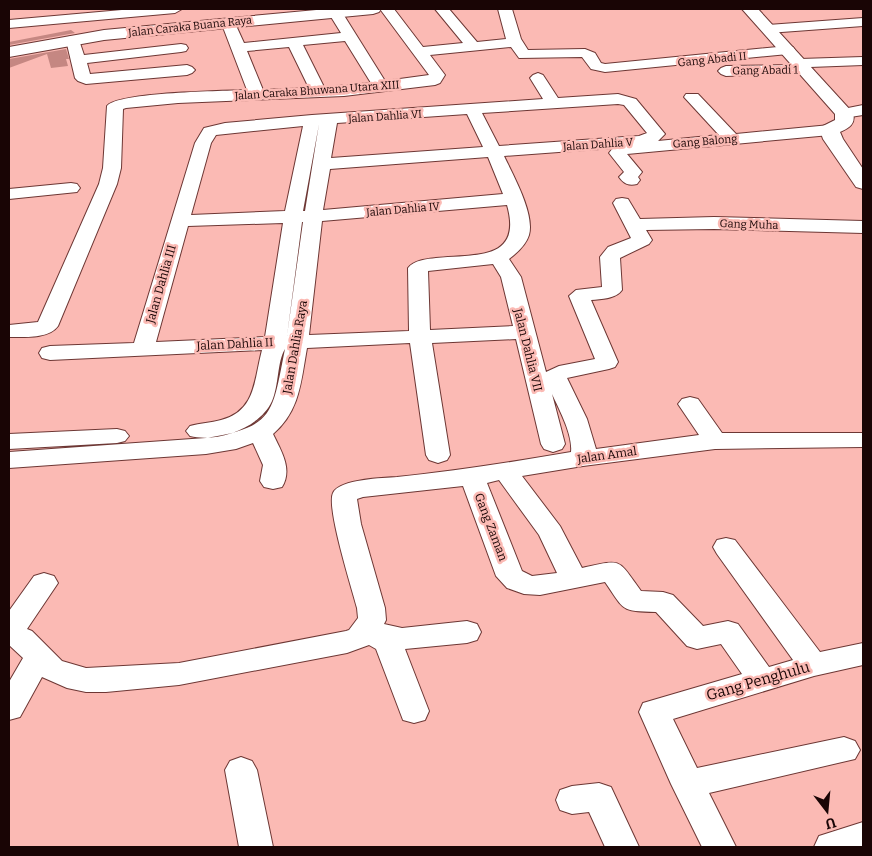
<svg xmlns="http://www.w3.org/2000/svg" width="872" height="856" font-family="Bitter,serif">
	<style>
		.building { fill: #c58782 }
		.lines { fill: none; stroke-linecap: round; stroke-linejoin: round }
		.minor-casing { stroke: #6d3734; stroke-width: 2 }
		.tertiary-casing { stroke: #6d3734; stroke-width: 2 }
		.minor { fill: #fff; fill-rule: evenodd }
		.tertiary { fill: #fff; fill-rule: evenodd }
		.labels { text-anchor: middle; stroke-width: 5; stroke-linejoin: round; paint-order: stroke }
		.far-street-label { font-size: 11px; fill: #190505; stroke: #fbbab4 }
		.street-label { font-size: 12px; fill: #190505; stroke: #fbbab4 }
		.near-street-label { font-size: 15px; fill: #190505; stroke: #fbbab4 }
	</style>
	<rect width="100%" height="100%" fill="#fbbab4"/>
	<path class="building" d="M71 30 75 33 9 45V42Z
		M66 49 69 59H66L68 66 51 68 47 54 9 68V59Z"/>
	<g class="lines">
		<defs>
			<path id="minor" d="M133 9H182L175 13 9 28V20Z
				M332 9H340L385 81 429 75 380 9H394L423 47 463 43 435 9H449L477 42 506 39 498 9H512L521 39 528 50 585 49 595 53 601 63 605 64 788 46 793 47 795 50 793 53 788 54 605 72 591 69 582 57 519 58 511 47 430 55 445 75 440 83 435 85 344 96 178 103 126 108 123 109 121 168 117 184 58 326C49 339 23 337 9 337V325L38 322 99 184 103 168 107 106C117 92 226 91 247 90L221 22 223 19H233L244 43 341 33 328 12ZM345 41 371 83 324 87 303 45ZM289 47 309 88 263 90 247 51Z
				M863 18V26L768 33 761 29 768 25Z
				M73 36 78 37 84 55 181 44 186 45 188 48 186 51 181 52 87 63 90 74 187 65 192 67 195 70 192 73 187 75 86 84 78 81 75 78 66 40 68 37Z
				M863 57V65L810 67 811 69 809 72 804 73 726 76 721 74 718 71 721 68 726 66 794 65 793 63 795 60 800 59Z
				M538 73 543 75 558 98 618 94 636 99 665 134 658 141 719 135 684 97 686 94H698L736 134 830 125 836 127 838 130 836 133 830 135 627 154 642 172 638 177 640 180 637 184C629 186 624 184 619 177L624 172 609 153 613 148 504 156C513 175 535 214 529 235 526 245 517 253 509 259L521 277 546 372 559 366 595 359 569 296 576 290 602 287 600 257 608 247 631 238 613 203 616 199 622 198 628 199 640 219 714 217 863 221V233L714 229 646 230 652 240 649 244 620 258 622 290C616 299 601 299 591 300L618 362 615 367 609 369 567 378 587 419 596 449 699 435 678 404 682 399 690 397 698 399 722 433H863V447L715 449 583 466 522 476 560 526 582 568C623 559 617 558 641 591L663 592 673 595 703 626 728 621 738 624 769 667 793 660 717 554 713 547 717 540 726 538 735 540 820 652 863 643V665L814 676 673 719 697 768 844 737 855 741 860 750 855 759 709 793 736 847H702L671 784 639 712 643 703 742 674 721 644 697 649 687 646 656 612C620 611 625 611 605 582L540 595 524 594 507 588 496 576 463 486 363 497 357 499 361 524 385 608 386 620 384 624 402 628 467 621 477 624 481 632 477 640 467 643 405 649 429 711 425 720 414 723 403 720 376 649 369 645 347 653 179 685 106 692H86L67 688 42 677 20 717 9 720V682L23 658 9 645V611L34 576 44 573 54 576 58 583 27 629 32 631 62 661 86 668 179 663 346 631 349 630 358 618 357 608C352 589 326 507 333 493 339 479 384 478 397 477 456 471 513 462 571 452 573 435 559 409 552 394L565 444 562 449 553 452 544 449 541 444 516 339 432 343 450 455 447 460 438 463 429 460 426 455 410 343 307 348C301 381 300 411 273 434 281 451 293 469 282 487L273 489 264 487 260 481 263 465 253 443 236 449 206 454 9 468V452L206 438C276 427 272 412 285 349 277 362 279 385 272 401 260 428 217 443 190 436L186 431 190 426C200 423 211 423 221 420 256 411 254 380 262 350L50 360 42 358 39 353 42 348 50 346 134 343 195 143 204 128 225 123 312 115 543 99 530 78 533 75ZM618 104 624 105 647 133 639 136 499 146 482 113ZM467 114 483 147 331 158 337 123ZM319 124 305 211H303ZM303 126 285 211 191 215 211 143 216 135ZM488 157 503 194 323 210 330 169ZM507 205C523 261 475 254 436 258 427 259 414 260 408 268L409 331 309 335 322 221ZM302 222H303L287 336ZM283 223 265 337 156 342 188 226ZM493 264 501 277 513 326 430 330 428 271ZM499 480 539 535 557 573 532 576 522 571 487 483Z
				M863 105V115L844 118 838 116 836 113 838 110Z
				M71 183 77 184 80 188 77 192 9 199V189Z
				M117 429 125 431 129 436 125 441 117 443 9 449V434Z
				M241 757 252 761 257 770 273 847H239L225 770 230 761Z
				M599 783 611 787 639 847H605L589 812 572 814 560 810 556 800 560 790 572 786Z
				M863 822V847H814L819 836Z"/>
			<path id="tertiary" d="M327 9H381L379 12 373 14 104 40 9 57V47L104 30Z
				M742 9H758L853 113C856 124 849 128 840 132L843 139 863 169V189L856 187 823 139 820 130 823 126 835 120V114Z"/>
		</defs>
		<use href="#minor" class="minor-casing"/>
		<use href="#tertiary" class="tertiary-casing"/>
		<use href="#minor" class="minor"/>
		<use href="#tertiary" class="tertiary"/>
	</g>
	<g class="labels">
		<g class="far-street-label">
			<text transform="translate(190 26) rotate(-6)" y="4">Jalan Caraka Buana Raya</text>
			<text transform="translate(712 59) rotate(-6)" y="4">Gang Abadi II</text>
			<text transform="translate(765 70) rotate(-1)" y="4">Gang Abadi 1</text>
			<text transform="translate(317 90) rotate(-4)" y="4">Jalan Caraka Bhuwana Utara XIII</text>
			<text transform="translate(385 116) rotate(-4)" y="4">Jalan Dahlia VI</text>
			<text transform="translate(705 141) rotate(-5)" y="4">Gang Balong</text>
			<text transform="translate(598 144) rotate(-4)" y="4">Jalan Dahlia V</text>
			<text transform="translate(403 209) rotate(-5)" y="4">Jalan Dahlia IV</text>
			<text transform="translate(749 224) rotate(2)" y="4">Gang Muha</text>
		</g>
		<g class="street-label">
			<text transform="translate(161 284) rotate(-74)" y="4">Jalan Dahlia III</text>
			<text transform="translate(235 344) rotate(-3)" y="4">Jalan Dahlia II</text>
			<text transform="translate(295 347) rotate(-80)" y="4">Jalan Dahlia Raya</text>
			<text transform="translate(528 350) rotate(76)" y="4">Jalan Dahlia VII</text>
			<text transform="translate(607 455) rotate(-8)" y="4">Jalan Amal</text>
			<text transform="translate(491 527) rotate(69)" y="4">Gang Zaman</text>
		</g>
		<g class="near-street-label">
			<text transform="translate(758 681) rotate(-16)" y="5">Gang Penghulu</text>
		</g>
	</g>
	<rect width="872" height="856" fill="none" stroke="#190505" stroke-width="20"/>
	<g transform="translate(827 811) rotate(164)" stroke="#fbbab4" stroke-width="4" paint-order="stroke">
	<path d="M0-4L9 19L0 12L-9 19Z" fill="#190505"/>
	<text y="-8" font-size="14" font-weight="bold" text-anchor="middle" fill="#190505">U</text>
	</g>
</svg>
